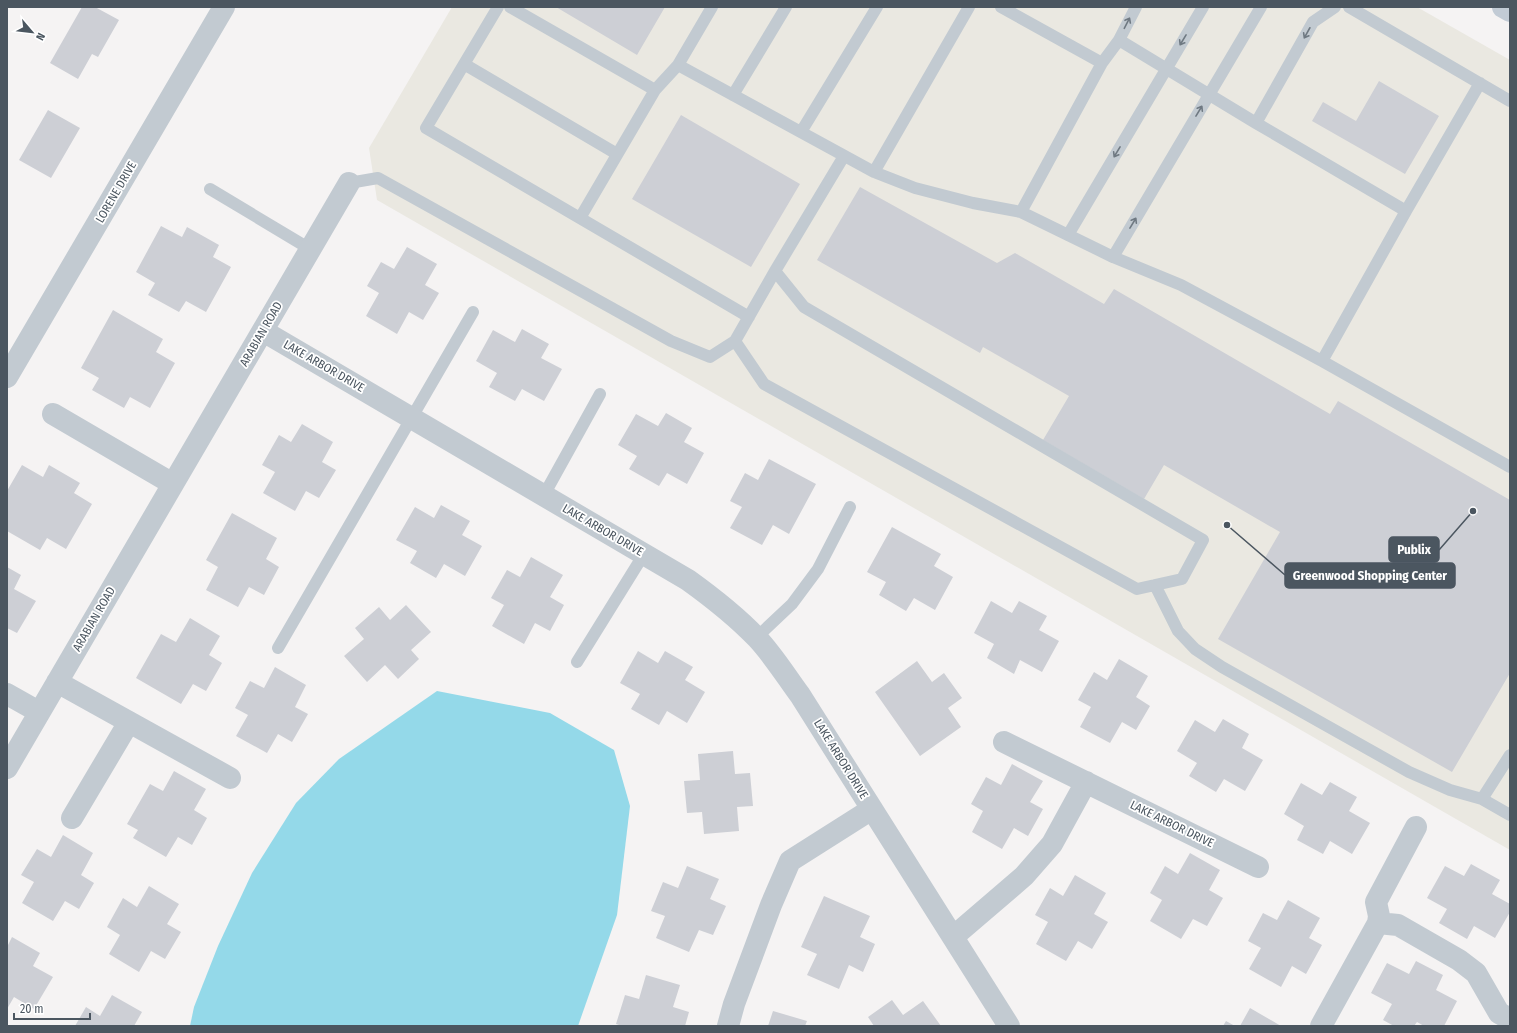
<svg xmlns="http://www.w3.org/2000/svg" width="1517" height="1033" font-family="'Fira Sans Condensed',sans-serif">
	<style>
		.commercial { fill: #eae8e1 }
		.water { fill: #94d9e9 }
		.building { fill: #cdcfd5 }
		.lines { fill: none; stroke-linecap: round; stroke-linejoin: round }
		.lane { stroke: #c2cad1; stroke-width: 12 }
		.street { stroke: #c2cad1; stroke-width: 22 }
		.secondary { stroke: #c2cbd5; stroke-width: 22 }
		.oneway { stroke: #6f7982 }
		.labels { text-anchor: middle; stroke-width: 3.5; stroke-linejoin: round; paint-order: stroke }
		.street-label { font-size: 12px; fill: #4b5660; stroke: #fff }
		.leader { fill: none; stroke: #4b5660; stroke-width: 1.5 }
		.callout-dot { fill: #4b5660; stroke: #fff; stroke-width: 1.5 }
		.callout { fill: #4b5660; stroke: #4b5660; stroke-width: 1.5 }
		.callout-label { font-size: 13px; text-anchor: middle; font-weight: bold; fill: #fff }
	</style>
	<rect width="100%" height="100%" fill="#f5f3f3"/>
	<path class="commercial" d="M452 7H1417L1510 60V850L377 200 369 148Z"/>
	<path class="water" d="M437 691 550 713 614 750 630 806 617 915 578 1026H190L194 1007 218 946 252 873 296 803 339 759Z"/>
	<path class="building" d="M82 7H95L119 20 98 57 92 54 78 79 50 63Z
		M556 7H665L637 55Z
		M1379 81 1439 116 1405 174 1312 121 1323 102 1356 121Z
		M48 110 80 128 51 178 19 160Z
		M681 115 800 184 751 267 632 199Z
		M860 187 997 263 1015 253 1104 304 1114 289 1330 414 1338 401 1510 500V673L1452 772 1218 639 1280 532 1164 465 1144 499 1043 440 1069 396 983 347 980 353 817 260Z
		M161 226 182 237 187 227 219 245 213 257 231 267 206 312 186 301 179 312 148 295 155 283 136 272Z
		M407 247 437 264 425 285 439 293 423 320 409 312 397 334 366 316 379 293 367 286 381 262 394 269Z
		M113 310 163 339 156 352 175 363 150 408 130 397 124 408 92 390 99 378 81 368Z
		M522 329 549 344 541 358 562 369 544 401 522 389 515 401 489 387 497 373 476 361 493 330 515 342Z
		M666 413 692 428 684 442 704 453 687 484 667 473 659 486 629 469 637 456 618 445 636 414 658 426Z
		M302 424 333 442 322 462 336 470 319 498 306 491 295 511 263 493 275 472 262 465 279 435 291 442Z
		M769 459 816 484 789 534 773 525 762 545 730 528 742 507 730 501 745 473 758 480Z
		M22 465 43 477 49 465 80 483 74 493 92 504 66 549 47 538 40 550 7 531V491Z
		M441 505 470 521 462 535 482 546 465 576 444 564 436 578 410 563 417 551 396 540 415 507 434 518Z
		M232 513 277 538 266 559 279 567 264 595 249 587 238 607 206 590 218 567 206 560Z
		M892 527 941 554 934 566 953 577 935 610 914 598 906 611 879 595 886 582 867 572Z
		M531 557 563 575 550 597 564 605 550 631 535 623 524 644 492 626 504 605 491 598 507 570 520 577Z
		M7 567 21 575 14 589 36 601 17 633 7 628Z
		M991 601 1012 613 1019 601 1047 616 1039 630 1059 641 1042 672 1020 660 1014 674 987 658 994 644 974 633Z
		M406 605 431 632 411 650 419 659 398 679 385 665 367 682 344 656 364 639 355 628 379 607 390 620Z
		M190 618 220 636 209 655 222 663 206 691 193 684 181 704 136 678 161 634 176 642Z
		M638 651 658 663 665 651 693 667 685 680 705 692 687 723 667 711 659 725 631 709 640 694 620 683Z
		M1119 659 1148 676 1136 697 1150 706 1136 730 1122 722 1110 743 1080 727 1091 707 1078 700 1094 672 1107 680Z
		M917 661 932 682 944 673 962 698 948 708 961 727 920 756 875 692Z
		M275 667 306 685 295 707 308 714 292 742 278 734 267 753 236 736 248 715 235 708 250 681 264 688Z
		M1223 719 1249 734 1242 748 1263 760 1245 791 1224 779 1216 792 1189 776 1197 763 1177 751 1195 720 1215 732Z
		M733 751 735 774 750 773 753 806 737 807 739 831 704 834 702 812 687 813 684 781 700 780 698 754Z
		M1012 764 1043 781 1030 802 1043 809 1028 836 1014 828 1002 849 972 832 983 811 971 804 986 777 1001 785Z
		M174 771 206 789 194 810 207 818 192 845 178 837 166 857 133 838 138 830 127 824 150 784 163 791Z
		M1330 782 1357 797 1349 811 1370 823 1352 854 1330 841 1323 854 1297 840 1304 826 1284 814 1301 783 1322 795Z
		M63 835 93 853 81 875 94 883 79 909 65 901 53 921 22 903 34 882 21 875 37 849 51 857Z
		M1190 853 1220 870 1209 890 1223 898 1207 926 1193 919 1181 939 1150 921 1162 900 1150 893 1165 866 1178 874Z
		M1471 864 1500 880 1492 894 1510 904V912L1495 938 1474 926 1467 939 1439 923 1447 909 1427 898 1445 866 1464 876Z
		M687 866 719 879 710 899 726 906 713 935 699 930 689 952 656 938 665 916 651 911 663 882 678 888Z
		M1075 875 1106 893 1094 914 1108 922 1092 949 1078 941 1066 961 1036 944 1048 922 1035 915 1050 888 1063 896Z
		M149 886 179 904 167 924 181 932 165 959 151 951 139 972 109 954 120 935 107 927 123 898 137 907Z
		M824 896 870 916 860 937 875 944 863 972 849 965 839 989 807 975 817 954 801 947Z
		M1288 900 1320 918 1309 938 1322 945 1306 974 1292 966 1281 987 1249 969 1261 948 1248 941 1263 913 1277 920Z
		M12 937 40 953 33 966 53 977 34 1009 14 997 7 1009V947Z
		M1416 961 1443 975 1436 990 1457 1001 1444 1026H1424L1417 1022 1414 1026H1394L1383 1020 1392 1004 1371 993 1387 963 1409 974Z
		M646 975 680 985 673 1007 689 1012 685 1026H622L616 1024 625 995 639 999Z
		M112 995 142 1012 134 1026H75L86 1007 100 1016Z
		M892 1000 903 1015 923 1001 941 1026H874L868 1017Z
		M1250 1008 1281 1026H1240Z
		M773 1011 807 1021 805 1026H768Z
		M1226 1021 1235 1026H1223Z"/>
	<g class="lines">
		<path class="lane" d="M498 7 426 128 749 317
			M510 7 655 90
			M712 7 678 65 874 172 915 188 973 203 1021 212 1113 257 1181 285 1322 361 1510 467
			M1001 7 1102 63 1119 40 1136 7
			M1349 7 1510 101
			M1119 40 1256 123 1406 211 1480 83
			M464 64 617 154
			M733 95 786 7
			M1256 123 1313 22 1335 7
			M801 132 877 7
			M874 172 969 7
			M349 183 378 178 671 341 710 357 735 341 775 271 844 156
			M210 189 310 249
			M1021 212 1102 63
			M580 218 655 90 678 65
			M1068 235 1203 7
			M1113 257 1261 7
			M735 341 764 384 1137 589 1182 579 1203 540 804 307 775 271
			M1322 361 1406 211
			M544 495 600 394
			M1155 585 1178 631 1195 649 1222 667 1409 772 1450 790 1482 799
			M756 638 792 604 818 569 850 507
			M278 648 473 312
			M577 662 644 554
			M1510 755 1482 799 1510 815"/>
		<path class="street" d="M263 331 688 580C713 598 736 616 757 638 773 655 786 676 800 695L1009 1026
			M7 377 224 7
			M53 414 173 484
			M57 682 230 778
			M7 694 39 712
			M1004 742 1258 867
			M7 768 349 183
			M72 818 129 722
			M1378 923 1398 925 1459 960 1476 973 1499 1013 1510 1019
			M953 937 1024 876 1052 844 1086 782
			M728 1026 734 1004 771 905 790 861 872 809
			M1321 1026 1378 923 1379 916 1376 902 1416 827"/>
		<path class="secondary" d="M1503 7 1510 11"/>
	</g>
	<defs><path id="oneway-shaft" d="M-6 0H5M1.5-3L5.5 0L1.5 3" fill="none" stroke-width="1.6" stroke-linecap="round" stroke-linejoin="round"/></defs>
	<g class="oneway">
		<use href="#oneway-shaft" transform="translate(1127 23) rotate(-63)"/>
		<use href="#oneway-shaft" transform="translate(1307 33) rotate(119)"/>
		<use href="#oneway-shaft" transform="translate(1183 40) rotate(121)"/>
		<use href="#oneway-shaft" transform="translate(1199 111) rotate(-59)"/>
		<use href="#oneway-shaft" transform="translate(1117 152) rotate(121)"/>
		<use href="#oneway-shaft" transform="translate(1133 223) rotate(-59)"/>
	</g>
	<g class="labels">
		<g class="street-label">
			<text transform="translate(116 192) rotate(-60)" y="4">LORENE DRIVE</text>
			<text transform="translate(261 334) rotate(-60)" y="4">ARABIAN ROAD</text>
			<text transform="translate(324 366) rotate(30)" y="4">LAKE ARBOR DRIVE</text>
			<text transform="translate(603 530) rotate(30)" y="4">LAKE ARBOR DRIVE</text>
			<text transform="translate(94 619) rotate(-60)" y="4">ARABIAN ROAD</text>
			<text transform="translate(841 759) rotate(58)" y="4">LAKE ARBOR DRIVE</text>
			<text transform="translate(1172 824) rotate(26)" y="4">LAKE ARBOR DRIVE</text>
		</g>
	</g>
	<path class="leader" d="M1473 511L1439 550M1227 525L1285 575"/>
	<g class="callout-dot">
		<circle cx="1473" cy="511" r="4"/>
		<circle cx="1227" cy="525" r="4"/>
	</g>
	<g class="callout">
		<rect x="1389" y="537" width="50" height="25" rx="4"/>
		<rect x="1285" y="563" width="170" height="25" rx="4"/>
	</g>
	<g class="callout-label">
		<text x="1414" y="554">Publix</text>
		<text x="1370" y="580">Greenwood Shopping Center</text>
	</g>
	<rect width="1517" height="1033" fill="none" stroke="#4b5660" stroke-width="16"/>
	<g transform="translate(32 32) rotate(118)" stroke="#ffffff" stroke-width="3" paint-order="stroke">
	<path d="M0-3L7 15L0 10L-7 15Z" fill="#4b5660"/>
	<text y="-6" font-size="11" font-weight="bold" text-anchor="middle" fill="#4b5660">N</text>
	</g>
	<path d="M14 1013v6h76v-6" fill="none" stroke="#4b5660" stroke-width="2"/>
	<text x="20" y="1013" font-size="12" fill="#4b5660" stroke="#ffffff" stroke-width="3" paint-order="stroke">20 m</text>
</svg>
